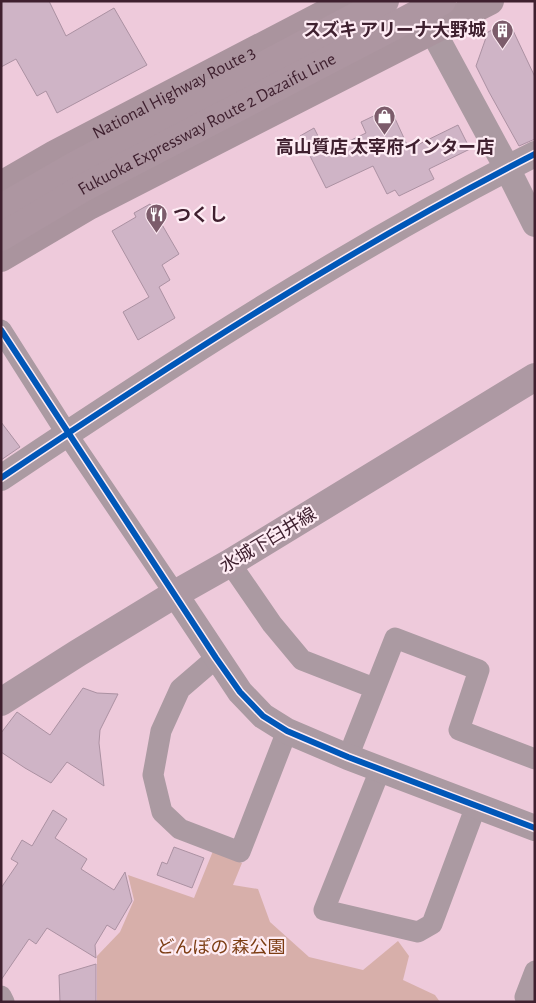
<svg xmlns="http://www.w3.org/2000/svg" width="536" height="1003" font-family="'Alegreya Sans','Noto Sans JP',sans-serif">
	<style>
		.green { fill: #d7afaa }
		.building { fill: #cfb4c6; stroke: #ab91a2 }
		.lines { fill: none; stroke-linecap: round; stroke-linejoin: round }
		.minor { stroke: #ab9aa2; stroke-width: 21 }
		.tertiary { stroke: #ab9aa2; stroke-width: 26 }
		.secondary { stroke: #ad99a3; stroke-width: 28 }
		.trunk { stroke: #aa949e; stroke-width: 28 }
		.motorway { stroke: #ad96a1; stroke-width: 28 }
		.motorway-bridge { stroke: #ad96a1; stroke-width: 28 }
		.cycleway-casing { stroke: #feecf4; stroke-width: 9 }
		.cycleway { stroke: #0057b8; stroke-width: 6 }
		.labels { text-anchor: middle; stroke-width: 4.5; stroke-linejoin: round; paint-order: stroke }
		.poi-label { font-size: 18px; font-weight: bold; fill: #3f202f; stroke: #feecf4; text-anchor: end }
		.street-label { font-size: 18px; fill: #3f202f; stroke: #feecf4 }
		.park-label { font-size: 18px; fill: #7c3d13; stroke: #feecf4 }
	</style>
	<rect width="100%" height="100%" fill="#eecadb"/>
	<path class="green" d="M213 851 242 863 233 885 258 889 270 922 309 957 363 970 398 941 409 956 403 980 435 995 440 1002H97V956L120 932 134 900 128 875 194 898Z"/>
	<path class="building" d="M1 1H49L66 36 114 8 147 65 57 113 46 91 37 96 16 59 1 67Z
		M509 22 535 77V139L519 146 489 92 476 66 488 32Z
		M384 111 387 115 392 112 409 149 458 125 470 149 429 169 434 179 399 196 395 190 387 194 373 166 326 188 300 136 314 128 326 152 366 133 361 122Z
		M150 204 179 254 162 265 170 280 159 287 175 318 138 340 123 312 149 297 112 231 136 217 134 213Z
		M1 422 20 447 1 460Z
		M83 688 97 693 118 694 100 730 99 743 104 786 67 762 51 783 25 768 1 752V733L17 712 50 735Z
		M53 810 67 819 55 838 87 859 81 869 114 890 125 872 132 901 115 930 107 925 95 945 96 958 47 928 36 944 29 939 1 980V888L18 863 11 859 22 840 32 846Z
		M174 847 204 858 192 888 157 875 162 862 167 864Z
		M96 964V1002H60L59 975Z"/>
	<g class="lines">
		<path class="minor" d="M1 330 67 434 175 594
			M230 563 272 624 302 660 374 688
			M216 658 180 689 161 731 153 775 162 812 180 829 240 852 287 731
			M348 757 395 638 479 670 459 730 535 759
			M380 770 324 910 418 932 432 924 476 806
			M535 971 525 997 535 1000
			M1 996 4 1002"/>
		<path class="tertiary" d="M422 11 507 168 535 224
			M1 478C174 362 349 249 535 154
			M175 594 240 692 263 716 287 731 348 757 535 828"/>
		<path class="secondary" d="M1 702 78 653 175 594 230 563 535 377"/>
		<g class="trunk">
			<path id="s1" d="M1 185 55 154 349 1"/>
			<path d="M1 258 89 206 490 1"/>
		</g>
		<path class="motorway" d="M1 208 72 167 385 1"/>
		<path class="motorway-bridge" id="s2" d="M1 237 83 188 442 1"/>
		<defs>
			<path id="cycleway" d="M1 330 216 658 240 692 263 716 287 731 348 757 535 828
				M1 478C174 362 349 249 535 154"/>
		</defs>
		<use href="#cycleway" class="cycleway-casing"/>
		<use href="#cycleway" class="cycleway"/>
	</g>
	<defs>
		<symbol id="building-pin" viewBox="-11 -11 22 30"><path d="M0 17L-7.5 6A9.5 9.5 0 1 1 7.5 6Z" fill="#7c5c6b" stroke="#feecf4"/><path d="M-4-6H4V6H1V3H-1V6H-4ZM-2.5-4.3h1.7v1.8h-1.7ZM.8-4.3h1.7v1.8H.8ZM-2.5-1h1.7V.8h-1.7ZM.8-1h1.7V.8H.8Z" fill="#fff"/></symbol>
		<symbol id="shop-pin" viewBox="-11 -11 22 30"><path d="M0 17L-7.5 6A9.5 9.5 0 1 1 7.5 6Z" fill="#7c5c6b" stroke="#feecf4"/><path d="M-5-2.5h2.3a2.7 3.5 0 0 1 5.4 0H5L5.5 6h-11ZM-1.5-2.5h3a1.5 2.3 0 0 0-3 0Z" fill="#fff"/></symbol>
		<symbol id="restaurant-pin" viewBox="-11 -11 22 30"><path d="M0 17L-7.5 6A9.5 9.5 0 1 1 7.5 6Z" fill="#7c5c6b" stroke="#feecf4"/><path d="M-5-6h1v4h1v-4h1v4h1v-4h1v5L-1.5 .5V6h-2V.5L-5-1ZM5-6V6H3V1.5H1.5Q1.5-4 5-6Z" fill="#fff"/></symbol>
	</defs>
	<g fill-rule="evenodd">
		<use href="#building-pin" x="490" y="18" width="25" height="34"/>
		<use href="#shop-pin" x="372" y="104" width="25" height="34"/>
		<use href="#restaurant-pin" x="144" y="202" width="25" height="34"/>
	</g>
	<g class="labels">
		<g class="poi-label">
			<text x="486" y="36">スズキ アリーナ大野城</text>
			<text x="385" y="153" text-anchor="middle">高山質店 太宰府インター店</text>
			<text x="173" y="221" text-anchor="start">つくし</text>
		</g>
		<g class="street-label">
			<text dy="6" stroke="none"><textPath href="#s1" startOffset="196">National Highway Route 3</textPath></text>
			<text dy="6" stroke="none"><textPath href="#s2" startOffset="235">Fukuoka Expressway Route 2 Dazaifu Line</textPath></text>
			<text transform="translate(268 540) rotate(-31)" y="6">水城下臼井線</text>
		</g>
		<g class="park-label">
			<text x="221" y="953">どんぽの 森公園</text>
		</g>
	</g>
	<rect width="536" height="1003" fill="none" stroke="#3f202f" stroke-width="5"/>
</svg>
